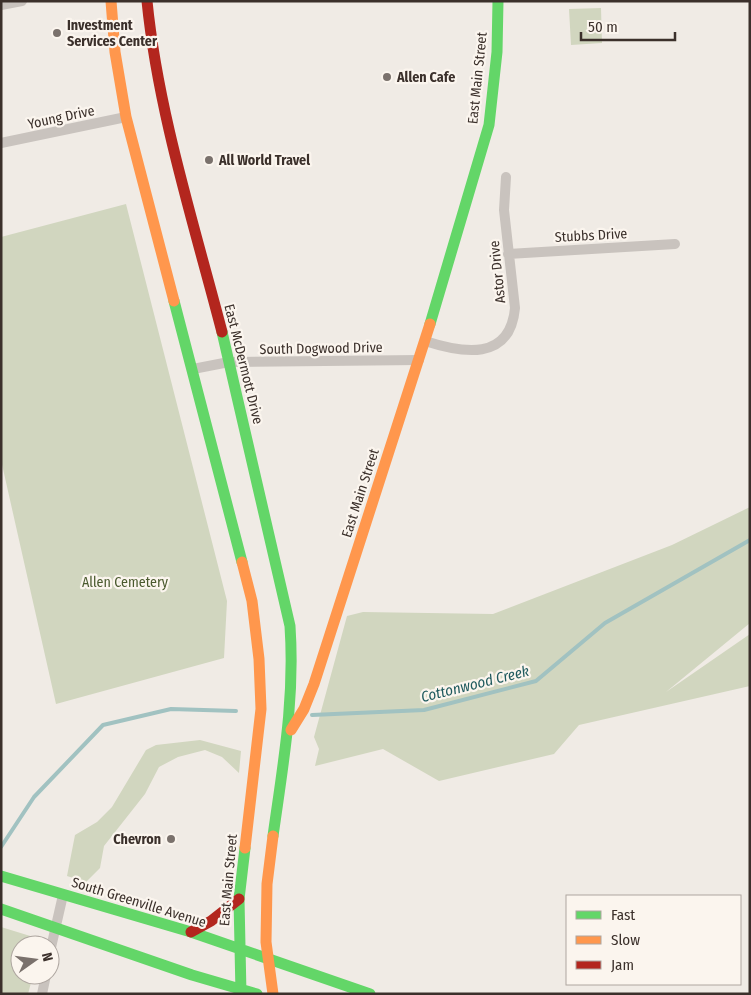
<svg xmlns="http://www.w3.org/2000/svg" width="751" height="995" font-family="'Fira Sans Condensed',sans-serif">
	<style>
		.green { fill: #d1d6bf }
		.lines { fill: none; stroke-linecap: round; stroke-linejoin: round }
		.stream { stroke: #a1c2c1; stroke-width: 4 }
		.street { stroke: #c9c3be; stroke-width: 10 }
		.fast { stroke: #63d668; stroke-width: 11 }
		.slow { stroke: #ff974d; stroke-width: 11 }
		.jam { stroke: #b3261e; stroke-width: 11 }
		.poi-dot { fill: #7a716c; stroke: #fbf5ee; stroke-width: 2 }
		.labels { text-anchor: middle; stroke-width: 4.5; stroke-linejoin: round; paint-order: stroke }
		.poi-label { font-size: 14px; font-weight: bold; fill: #3b302b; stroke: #fbf5ee; text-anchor: start }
		.street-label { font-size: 14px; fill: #3b302b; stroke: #fbf5ee }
		.park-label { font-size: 14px; fill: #4a5a2e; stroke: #fbf5ee }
		.water-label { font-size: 15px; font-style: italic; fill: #1f5a5e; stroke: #fbf5ee }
	</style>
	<rect width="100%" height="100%" fill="#f0ebe5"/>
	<path class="green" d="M601 8 602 43 571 45 569 9Z
		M126 204 227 601 224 658 56 704 1 460V237Z
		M750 507V623L666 692 750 634V686L579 725 554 754 439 781 383 749 315 766 319 749 314 737 347 616 363 612 493 614 672 545Z
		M200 740 241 751 239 773 222 757 205 750 178 757 159 767 145 794 104 846 100 868 86 882 67 876 75 835 97 822 112 807 146 750 156 745Z
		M1 927 40 939 39 945H20V975H33L28 994H1Z"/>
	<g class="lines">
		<path class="stream" d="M312 715 424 710 536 681 605 623 750 540
			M1 847 34 797 103 725 171 709 236 711"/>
		<path class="street" d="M1 5 22 1
			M1 143 126 117
			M508 254 675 244
			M425 341C462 353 510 362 515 308L504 210 506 177
			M193 369 229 362 419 360
			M50 952 63 895
			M42 994 46 975"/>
		<path class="fast" d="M174 301 242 562
			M430 324 489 125 497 52 498 1
			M222 332 290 626C295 700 283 764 273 836
			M1 876 191 932 370 994
			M1 909 192 975 257 994
			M241 994 239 899 245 848"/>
		<path class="slow" d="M111 1 115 52 126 117 174 301
			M242 562 252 601 259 659 261 709 245 848
			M291 730 304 709 314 684 430 324
			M273 994 266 942 267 884 273 836"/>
		<path class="jam" d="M147 1C158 112 194 224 222 332
			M191 932 211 921 239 899"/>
	</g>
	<g class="poi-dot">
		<circle cx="57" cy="33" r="5"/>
		<circle cx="387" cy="77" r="5"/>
		<circle cx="209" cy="160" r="5"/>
		<circle cx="171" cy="839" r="5"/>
	</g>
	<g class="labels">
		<g class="poi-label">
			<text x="67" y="30">Investment<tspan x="67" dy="16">Services Center</tspan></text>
			<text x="397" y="82">Allen Cafe</text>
			<text x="219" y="165">All World Travel</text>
			<text x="161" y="844" text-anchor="end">Chevron</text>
		</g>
		<g class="street-label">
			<text transform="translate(477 78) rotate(-84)" y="5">East Main Street</text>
			<text transform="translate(61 117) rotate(-12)" y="5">Young Drive</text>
			<text transform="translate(591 235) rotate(-3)" y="5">Stubbs Drive</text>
			<text transform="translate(497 272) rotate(-96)" y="5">Astor Drive</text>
			<text transform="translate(321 348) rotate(-1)" y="5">South Dogwood Drive</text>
			<text transform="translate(244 364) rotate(76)" y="5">East McDermott Drive</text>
			<text transform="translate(360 493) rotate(-72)" y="5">East Main Street</text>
			<text transform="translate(228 880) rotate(-85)" y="5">East Main Street</text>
			<text transform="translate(139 902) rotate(17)" y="5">South Greenville Avenue</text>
		</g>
		<g class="park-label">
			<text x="125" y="587">Allen Cemetery</text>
		</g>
		<g class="water-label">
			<text transform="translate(475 684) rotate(-14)" y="5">Cottonwood Creek</text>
		</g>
	</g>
	<rect width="751" height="995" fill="none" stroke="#3b302b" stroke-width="5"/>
	<rect x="566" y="895" width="175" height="90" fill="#fbf5ee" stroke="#aea6a0"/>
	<rect x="576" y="911" width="25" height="8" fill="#63d668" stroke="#aea6a0"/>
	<text x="611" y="920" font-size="15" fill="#3b302b">Fast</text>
	<rect x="576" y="936" width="25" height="8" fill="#ff974d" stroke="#aea6a0"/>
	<text x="611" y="945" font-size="15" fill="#3b302b">Slow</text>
	<rect x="576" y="961" width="25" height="8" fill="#b3261e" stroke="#aea6a0"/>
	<text x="611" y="970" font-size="15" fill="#3b302b">Jam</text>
	<g transform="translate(35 960) rotate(76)"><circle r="24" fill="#fbf5ee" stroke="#aea6a0"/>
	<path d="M0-4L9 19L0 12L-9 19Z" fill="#7a716c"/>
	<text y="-8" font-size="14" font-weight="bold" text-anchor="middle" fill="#3b302b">N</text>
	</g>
	<path d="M581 32v8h94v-8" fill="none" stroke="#3b302b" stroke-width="2.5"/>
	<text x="588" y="32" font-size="15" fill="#3b302b" stroke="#fbf5ee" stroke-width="4" paint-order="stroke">50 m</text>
</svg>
